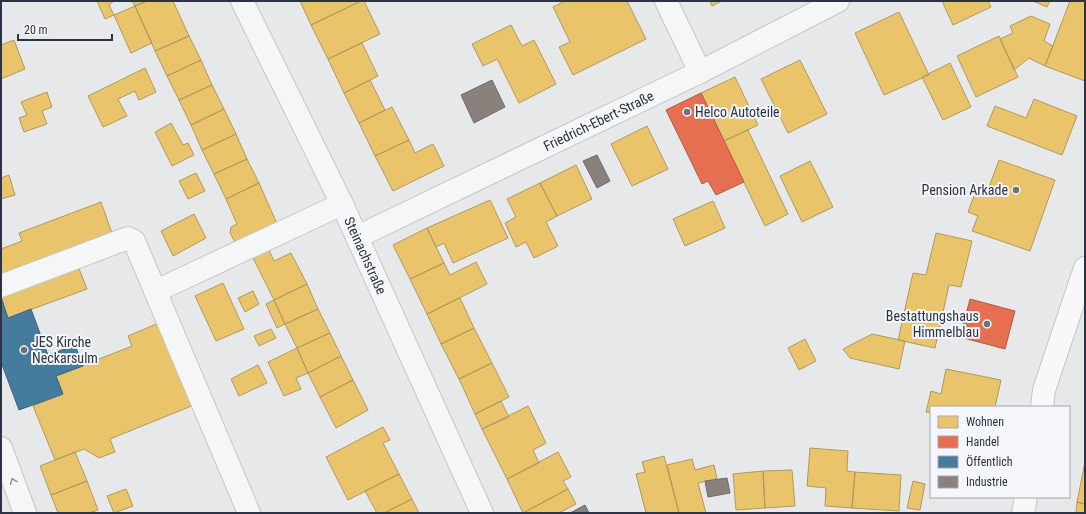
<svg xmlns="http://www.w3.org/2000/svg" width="1086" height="514" font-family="'Roboto Condensed',sans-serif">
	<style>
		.homes { fill: #e9c46a; stroke: #b0995f }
		.shops { fill: #e76f51; stroke: #af5d4d }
		.public { fill: #457b9d; stroke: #3d6683 }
		.industry { fill: #8a817c; stroke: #6e6a6c }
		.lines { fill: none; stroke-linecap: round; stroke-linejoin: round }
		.minor-casing { stroke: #c4c6c8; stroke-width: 24 }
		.major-casing { stroke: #c2c5c8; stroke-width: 24 }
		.minor { stroke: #f5f6f7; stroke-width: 22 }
		.major { stroke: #f8f8f8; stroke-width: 22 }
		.oneway { stroke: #90959e }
		.poi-dot { fill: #6c737f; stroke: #f4f6f9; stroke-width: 1.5 }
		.labels { text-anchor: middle; stroke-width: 4; stroke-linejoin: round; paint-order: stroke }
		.poi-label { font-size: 14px; fill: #2b3445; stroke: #f4f6f9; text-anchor: start }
		.street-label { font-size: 14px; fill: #2b3445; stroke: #f4f6f9 }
	</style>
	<rect width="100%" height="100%" fill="#e6e8ea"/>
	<path class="homes" d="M97 1H114L109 5 114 15 105 19Z
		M132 1H147L135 6Z
		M147 1H173L189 36 155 51 135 6Z
		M300 1H361L311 25Z
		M361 1H364L380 34 328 59 311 25Z
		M565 1H627L646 39 573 75 559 47 570 42 553 7Z
		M710 1H722L712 6Z
		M942 1H988L991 7 953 25Z
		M1033 1H1050L1047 7Z
		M1070 1H1085V81L1045 66Z
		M135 6 152 43 131 53 114 15Z
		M899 12 929 75 884 95 855 33Z
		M1031 16 1050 24 1044 41 1053 46 1045 66 1029 58 1014 70 1000 39 1013 33 1010 26Z
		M511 25 522 46 534 40 556 84 519 103 497 59 483 66 472 44Z
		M189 36 201 60 167 76 155 51Z
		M999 36 1018 77 976 97 957 56Z
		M14 40 25 69 1 79V45Z
		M362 43 378 76 344 93 328 59Z
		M201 60 212 85 179 100 167 76Z
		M800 60 827 114 788 133 761 79Z
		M950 63 971 107 943 120 922 77Z
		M145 68 156 92 139 100 135 91 118 99 127 116 103 127 88 96Z
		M735 77 758 125 724 141 701 93Z
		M370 80 385 110 359 123 344 93Z
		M212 85 224 109 191 125 179 100Z
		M47 92 52 107 42 111 47 124 24 132 19 118 27 115 21 102Z
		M1034 99 1077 116 1062 155 987 126 995 106 1026 118Z
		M392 107 409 140 375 156 359 123Z
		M224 109 236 134 202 150 191 125Z
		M171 123 183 145 188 143 194 155 172 166 155 132Z
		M647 126 668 169 632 186 611 144Z
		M748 130 788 214 765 226 724 141Z
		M236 134 247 159 214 174 202 150Z
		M409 140 415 153 433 144 444 166 393 191 375 156Z
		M247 159 259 183 226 199 214 174Z
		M999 160 1055 180 1030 251 972 231 978 216 968 212 976 191 986 195Z
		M810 161 833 207 802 222 780 176Z
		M576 165 592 199 557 216 540 183Z
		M196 173 205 191 188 199 179 181Z
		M9 175 15 195 1 199V178Z
		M259 183 278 226 236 244 230 233 231 227 237 224 226 199Z
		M540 183 557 216 546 222 558 246 534 258 526 242 516 247 505 223 516 217 507 199Z
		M490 200 508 238 453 263 444 243 436 247 427 228Z
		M713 201 725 228 685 246 673 219Z
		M101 202 113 236 1 278V249L22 241 19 233Z
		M194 214 206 238 173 256 161 231Z
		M427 228 444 263 410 279 393 245Z
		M936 233 972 241 961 287 949 285 935 348 898 340 913 273 926 275Z
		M267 246 274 261 291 253 307 284 274 300 251 254Z
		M476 262 487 284 427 314 410 279 444 263 450 275Z
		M78 266 87 289 8 318 1 297V294Z
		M223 283 244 329 216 341 195 296Z
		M307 284 318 309 285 324 274 300Z
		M253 291 259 304 245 312 238 298Z
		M460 298 474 328 441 344 427 314Z
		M274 300 285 324 277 328 266 304Z
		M318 309 330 333 297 348 285 324Z
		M161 322 194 405 110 439 115 452 99 458 84 449 55 460 33 406 63 394 56 376 132 346 128 336Z
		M474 328 492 363 459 379 441 344Z
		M271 329 276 338 259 346 254 336Z
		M330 333 341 356 308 373 297 348Z
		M872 334 905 341 899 369 850 358 843 349Z
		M805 339 816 361 799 370 788 348Z
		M297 348 308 373 296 378 301 389 284 396 268 362Z
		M341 356 353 380 320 397 308 373Z
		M492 363 509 397 475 414 459 379Z
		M258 365 267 383 239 396 231 379Z
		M946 369 1001 380 995 407H931V413L926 412 931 391 941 394Z
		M353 380 368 410 336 428 320 397Z
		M501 401 509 417 482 429 475 414Z
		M528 406 546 443 533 450 539 463 507 479 482 429Z
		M383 427 390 440 383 443 399 474 348 500 326 457Z
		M810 448 848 451 847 471 855 472 852 508 825 506 826 488 807 486Z
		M75 452 87 481 51 495 40 466Z
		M558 452 571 477 563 481 568 489 523 513 507 479Z
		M664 456 679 513H646L636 474 645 472 642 462Z
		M692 459 695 470 714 465 717 479 698 483 706 513H679L667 465Z
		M1085 462V504L1077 502Z
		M792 470 795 506 765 508 763 471Z
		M763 471 765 508 736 510 733 474Z
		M855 472 901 475 899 511 852 508Z
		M399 474 412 499 384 513H377L365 491Z
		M87 481 98 510 89 513H58L51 495Z
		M913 481 925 484 920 510 907 508Z
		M126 489 133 506 114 513 107 496Z
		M568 489 576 504 559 513H523Z
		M412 499 419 513H384Z
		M1077 502 1085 504V513H1076Z"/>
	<path class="shops" d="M701 93 744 182 716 195 708 181 702 184 666 110Z
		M970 299 1015 311 1005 349 960 337Z"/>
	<path class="public" d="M1 297 8 318 31 309 48 355 75 345 83 366 56 376 63 394 19 410 1 362Z"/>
	<path class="industry" d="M492 80 505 107 474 123 461 95Z
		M597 155 610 181 597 188 583 161Z
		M727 478 730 493 708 497 705 481Z
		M585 505 589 513H570Z"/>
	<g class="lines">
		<defs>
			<g id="minor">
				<path id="s1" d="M242 1 342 204 482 513"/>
				<path d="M666 1 700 72"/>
				<path id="s2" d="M357 237 700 72 838 1"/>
				<path d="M1 286 128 238 134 241 249 513"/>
				<path d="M156 291 342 204"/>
				<path d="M1 448 25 513"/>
			</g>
			<path id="major" d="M1042 407 1044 390 1085 268
				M1023 513 1026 497"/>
		</defs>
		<use href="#minor" class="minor-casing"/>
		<use href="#major" class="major-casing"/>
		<use href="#minor" class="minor"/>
		<use href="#major" class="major"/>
	</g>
	<defs><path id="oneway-chevron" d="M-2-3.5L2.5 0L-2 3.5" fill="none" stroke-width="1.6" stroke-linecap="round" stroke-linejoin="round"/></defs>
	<use class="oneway" href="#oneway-chevron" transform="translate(13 481) rotate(-111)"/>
	<g class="poi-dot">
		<circle cx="687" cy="112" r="4"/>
		<circle cx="1016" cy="190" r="4"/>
		<circle cx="987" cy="324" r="4"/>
		<circle cx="24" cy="350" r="4"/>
	</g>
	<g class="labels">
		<g class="poi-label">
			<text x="695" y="117">Helco Autoteile</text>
			<text x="1008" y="195" text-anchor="end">Pension Arkade</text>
			<text x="979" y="321" text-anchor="end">Bestattungshaus<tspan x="979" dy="16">Himmelblau</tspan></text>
			<text x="32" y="347">JES Kirche<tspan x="32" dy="16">Neckarsulm</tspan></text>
		</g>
		<g class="street-label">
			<text dy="5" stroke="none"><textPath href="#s2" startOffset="268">Friedrich-Ebert-Straße</textPath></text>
			<text dy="5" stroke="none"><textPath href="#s1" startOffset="283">Steinachstraße</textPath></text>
		</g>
	</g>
	<rect width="1086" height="514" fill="none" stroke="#2b3445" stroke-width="4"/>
	<rect x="930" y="406" width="140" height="92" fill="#f4f6f9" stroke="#a4a8b1"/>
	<rect x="938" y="416" width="20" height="12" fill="#e9c46a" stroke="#a4a8b1"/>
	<text x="966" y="426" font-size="12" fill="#2b3445">Wohnen</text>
	<rect x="938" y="436" width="20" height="12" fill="#e76f51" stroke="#a4a8b1"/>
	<text x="966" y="446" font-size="12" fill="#2b3445">Handel</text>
	<rect x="938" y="456" width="20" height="12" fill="#457b9d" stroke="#a4a8b1"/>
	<text x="966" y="466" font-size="12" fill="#2b3445">Öffentlich</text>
	<rect x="938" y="476" width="20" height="12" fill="#8a817c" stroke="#a4a8b1"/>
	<text x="966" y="486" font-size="12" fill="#2b3445">Industrie</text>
	<path d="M18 34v6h94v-6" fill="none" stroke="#2b3445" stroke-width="2"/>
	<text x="24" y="34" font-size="12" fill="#2b3445" stroke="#f4f6f9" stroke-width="3" paint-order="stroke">20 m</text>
</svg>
